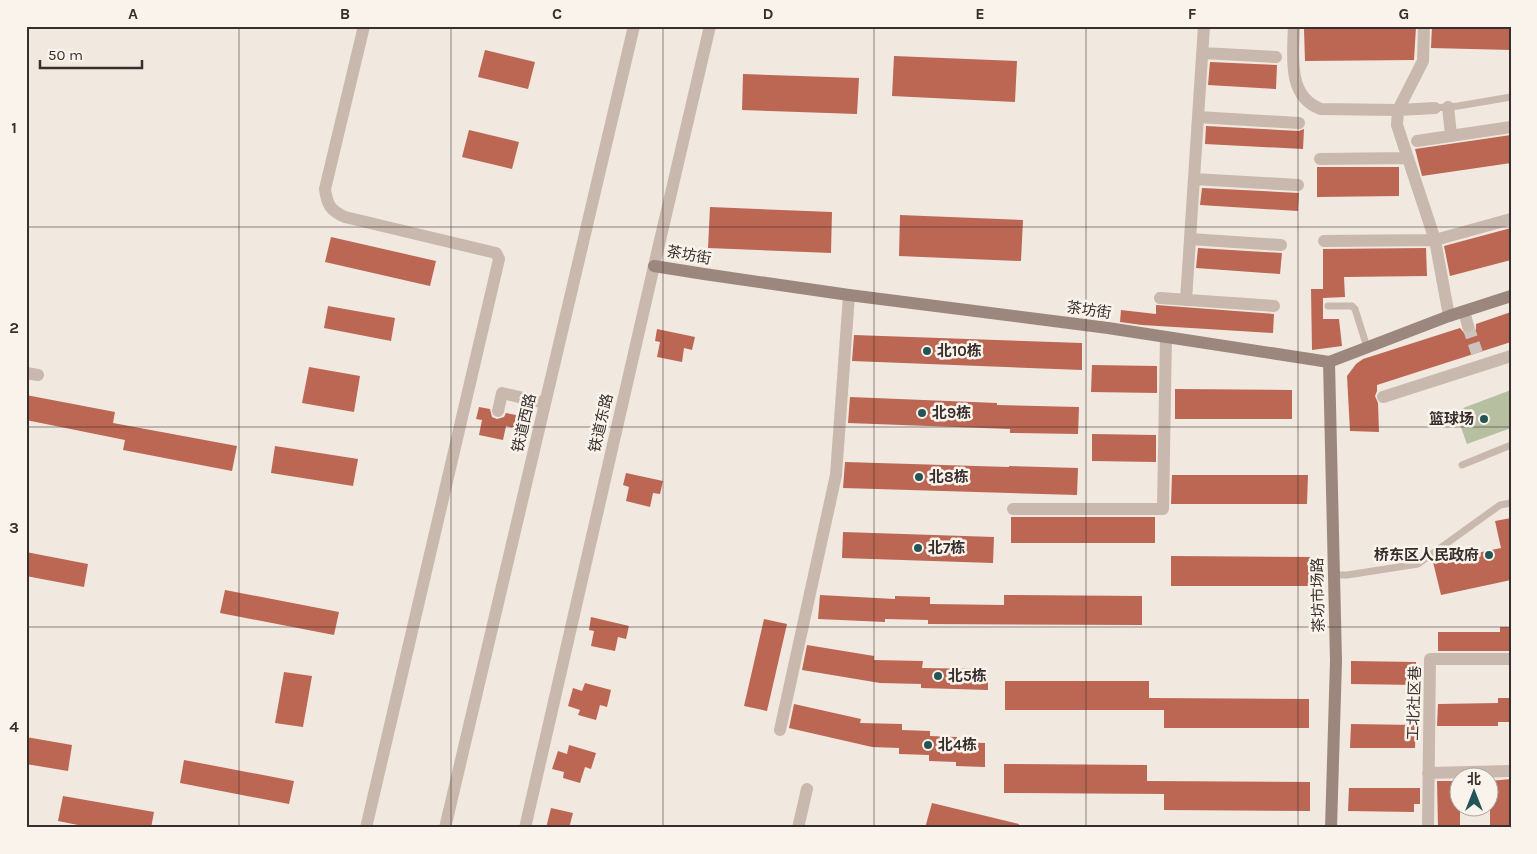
<svg xmlns="http://www.w3.org/2000/svg" width="1537" height="854" font-family="Karla,'Noto Sans SC',sans-serif">
	<style>
		.green { fill: #b7bfa1 }
		.building { fill: #bc6753 }
		.lines { fill: none; stroke-linecap: round; stroke-linejoin: round }
		.street-tunnel { stroke: #ccc3bc; stroke-width: 12; stroke-dasharray: 12 6; stroke-linecap: butt }
		.lane { stroke: #c9b8ad; stroke-width: 7 }
		.street { stroke: #c9b8ad; stroke-width: 12 }
		.secondary { stroke: #9c877e; stroke-width: 12 }
		.grid { fill: none; stroke: #382e2b; stroke-width: 1; stroke-opacity: 0.55 }
		.poi-dot { fill: #235556; stroke: #f9f3ec; stroke-width: 2 }
		.labels { text-anchor: middle; stroke-width: 5; stroke-linejoin: round; paint-order: stroke }
		.street-label { font-size: 15px; fill: #382e2b; stroke: #f9f3ec }
		.poi-label { font-size: 15px; font-weight: bold; fill: #382e2b; stroke: #f9f3ec; text-anchor: start }
		.neatline { fill: none; stroke: #382e2b; stroke-width: 2 }
		.grid-label { font-size: 16px; text-anchor: middle; font-weight: bold; fill: #382e2b }
	</style>
	<rect width="100%" height="100%" fill="#f1e8e0"/>
	<path class="green" d="M1511 390V428L1467 444 1455 411Z"/>
	<path class="building" d="M1432 26H1511V50L1431 48Z
		M1416 27 1414 60 1305 61 1304 29Z
		M485 50 535 62 528 89 478 77Z
		M894 56 1017 61 1015 102 892 96Z
		M1210 62 1277 65 1276 89 1208 85Z
		M743 74 859 78 857 114 742 110Z
		M1206 126 1299 131 1304 129 1303 149 1205 144Z
		M469 130 519 142 512 169 462 157Z
		M1511 135V163L1422 176 1415 149Z
		M1317 167H1399V196L1317 197Z
		M1202 188 1299 193 1298 211 1200 205Z
		M710 207 832 212 831 253 708 248Z
		M900 215 1023 220 1021 261 899 256Z
		M1511 228V260L1450 276 1444 246Z
		M331 237 436 261 430 286 325 262Z
		M1198 248 1282 253 1280 274 1196 268Z
		M1426 248 1427 276 1344 277 1345 297 1323 298V319H1339L1342 346 1312 350 1311 289H1323V249Z
		M1156 305 1274 314 1273 333 1142 325 1120 322 1121 310 1156 314Z
		M328 306 395 318 391 341 324 328Z
		M1511 312V342L1377 385V391L1375 396 1378 403 1379 432 1350 431 1347 376 1356 364 1363 359 1460 328 1465 334H1471L1476 329V324Z
		M657 329 695 337 692 350 684 348 682 362 657 357 660 342 655 341Z
		M854 335 1082 343V370L852 361Z
		M1092 365 1157 366V393L1091 392Z
		M309 367 360 376 354 412 302 403Z
		M1175 389 1292 390V419H1175Z
		M26 395 115 412 113 423 237 446 232 471 123 450 125 440 26 420Z
		M850 397 997 403V405L1079 407 1078 434 1010 433V429L848 423Z
		M479 407 490 409 492 417 497 419 504 417 506 413 516 415 514 428 506 426 503 440 479 435 482 420 476 419Z
		M1092 434 1156 435V462L1092 461Z
		M275 446 358 459 353 486 271 473Z
		M845 462 1009 467V466L1078 468 1077 495 843 488Z
		M626 473 663 481 660 494 653 493 650 507 626 501 629 487 623 485Z
		M1172 475H1308L1307 504H1171Z
		M1011 517H1155V543H1011Z
		M1511 518V580L1441 595 1433 562 1501 548 1495 521Z
		M843 532 994 537 993 563 842 558Z
		M26 552 88 564 84 587 26 576Z
		M1171 556 1312 557V586H1171Z
		M225 590 339 612 334 635 220 613Z
		M820 595 895 599V596L930 597V604L1004 605V595L1142 596V625L928 624V620L885 619V622L818 619Z
		M591 617 629 626 626 639 618 637 615 651 591 646 594 631 589 630Z
		M764 619 787 624 767 711 744 706Z
		M1500 627H1511V651H1438V632H1500Z
		M807 645 874 656V660L923 661 922 668 988 669V690L921 688V684L880 683 802 670Z
		M1351 661 1416 662V685L1351 684Z
		M284 672 312 676 303 727 275 723Z
		M1005 681H1149V698L1309 699V728H1164V710H1005Z
		M585 683 611 690 607 707 600 705 596 720 578 715 580 710 568 706 573 688 582 691Z
		M1498 698H1511V722H1498V726H1437L1438 704 1498 703Z
		M794 704 861 719 860 723 902 724V730L930 731V736L957 737V742L985 743V767L956 766V762L929 761V755L899 754V748L872 747 789 728Z
		M1351 724 1416 725 1415 748H1350Z
		M26 737 72 745 68 771 26 764Z
		M569 745 596 753 591 769 585 767 580 783 563 778 564 772 552 769 558 751 567 754Z
		M184 760 294 781 289 804 180 783Z
		M1004 764 1147 765V781L1310 782V811L1164 810V794L1004 793Z
		M1511 779V828H1490V781Z
		M1437 781H1460V828H1438Z
		M1349 788H1420V804H1414V812L1348 811Z
		M63 796 154 812 151 828H93L58 821Z
		M932 803 1019 824 1018 828H925Z
		M551 808 573 813 569 828H546Z"/>
	<g class="lines">
		<path class="street-tunnel" d="M1468 326 1477 353"/>
		<path class="lane" d="M1435 108 1458 106 1511 97
			M1328 306H1352L1355 309 1367 347
			M1462 465 1511 445
			M1334 575H1347L1418 564 1500 505 1511 503"/>
		<path class="street" d="M364 26 325 189C327 205 331 211 345 217L496 253 499 259 366 828
			M1294 26C1293 56 1287 97 1321 109L1398 110 1435 108
			M1424 26 1423 61 1398 110 1397 125 1435 240 1449 316
			M1203 53 1276 57
			M1448 107 1451 135
			M1198 117 1299 123
			M1417 141 1511 127
			M1320 159 1408 158
			M1194 179 1298 185
			M1190 239 1281 245
			M1324 241 1435 240 1511 219
			M1160 298 1274 306
			M1186 300 1204 26
			M1464 311 1468 326
			M26 373 38 375
			M1383 397 1511 356
			M498 411 502 393 545 403
			M1013 509H1163L1166 337
			M780 730 836 475 849 295
			M1428 773 1511 771
			M445 828 634 26
			M525 828 654 266 710 26
			M798 828 807 789
			M1428 828 1430 659H1511"/>
		<path class="secondary" d="M654 266 704 274 849 295 1108 328 1329 362 1449 316 1511 296
			M1329 362 1336 661 1331 828"/>
	</g>
	<path class="grid" d="M239 26V828M451 26V828M663 26V828M874 26V828M1086 26V828M1298 26V828M26 227H1511M26 427H1511M26 627H1511"/>
	<g class="poi-dot">
		<circle cx="927" cy="351" r="5"/>
		<circle cx="922" cy="413" r="5"/>
		<circle cx="1484" cy="419" r="5"/>
		<circle cx="919" cy="477" r="5"/>
		<circle cx="918" cy="548" r="5"/>
		<circle cx="1489" cy="555" r="5"/>
		<circle cx="938" cy="676" r="5"/>
		<circle cx="928" cy="745" r="5"/>
	</g>
	<g class="labels">
		<g class="street-label">
			<text transform="translate(689 255) rotate(10)" y="5">茶坊街</text>
			<text transform="translate(1089 310) rotate(8)" y="5">茶坊街</text>
			<text transform="translate(524 423) rotate(-77)" y="5">铁道西路</text>
			<text transform="translate(601 423) rotate(-77)" y="5">铁道东路</text>
			<text transform="translate(1318 595) rotate(-91)" y="5">茶坊市场路</text>
			<text transform="translate(1414 703) rotate(-88)" y="5">工北社区巷</text>
		</g>
		<g class="poi-label">
			<text x="937" y="356">北10栋</text>
			<text x="932" y="418">北9栋</text>
			<text x="1474" y="424" text-anchor="end">篮球场</text>
			<text x="929" y="482">北8栋</text>
			<text x="928" y="553">北7栋</text>
			<text x="1479" y="560" text-anchor="end">桥东区人民政府</text>
			<text x="948" y="681">北5栋</text>
			<text x="938" y="750">北4栋</text>
		</g>
	</g>
	<rect width="1537" height="854" fill="none" stroke="#f9f3ec" stroke-width="55"/>
	<g transform="translate(1474 792)"><circle r="24" fill="#f9f3ec" stroke="#aca49f"/>
	<path d="M0-4L9 19L0 12L-9 19Z" fill="#235556"/>
	<text y="-8" font-size="14" font-weight="bold" text-anchor="middle" fill="#382e2b">北</text>
	</g>
	<path d="M40 60v8h102v-8" fill="none" stroke="#382e2b" stroke-width="2.5"/>
	<text x="48" y="60" font-size="15" fill="#382e2b" stroke="#f9f3ec" stroke-width="4" paint-order="stroke">50 m</text>
	<rect x="28" y="28" width="1482" height="798" class="neatline"/>
	<g class="grid-label">
		<text x="133" y="19">A</text>
		<text x="345" y="19">B</text>
		<text x="557" y="19">C</text>
		<text x="768" y="19">D</text>
		<text x="980" y="19">E</text>
		<text x="1192" y="19">F</text>
		<text x="1404" y="19">G</text>
		<text x="14" y="133">1</text>
		<text x="14" y="333">2</text>
		<text x="14" y="533">3</text>
		<text x="14" y="732">4</text>
	</g>
</svg>
